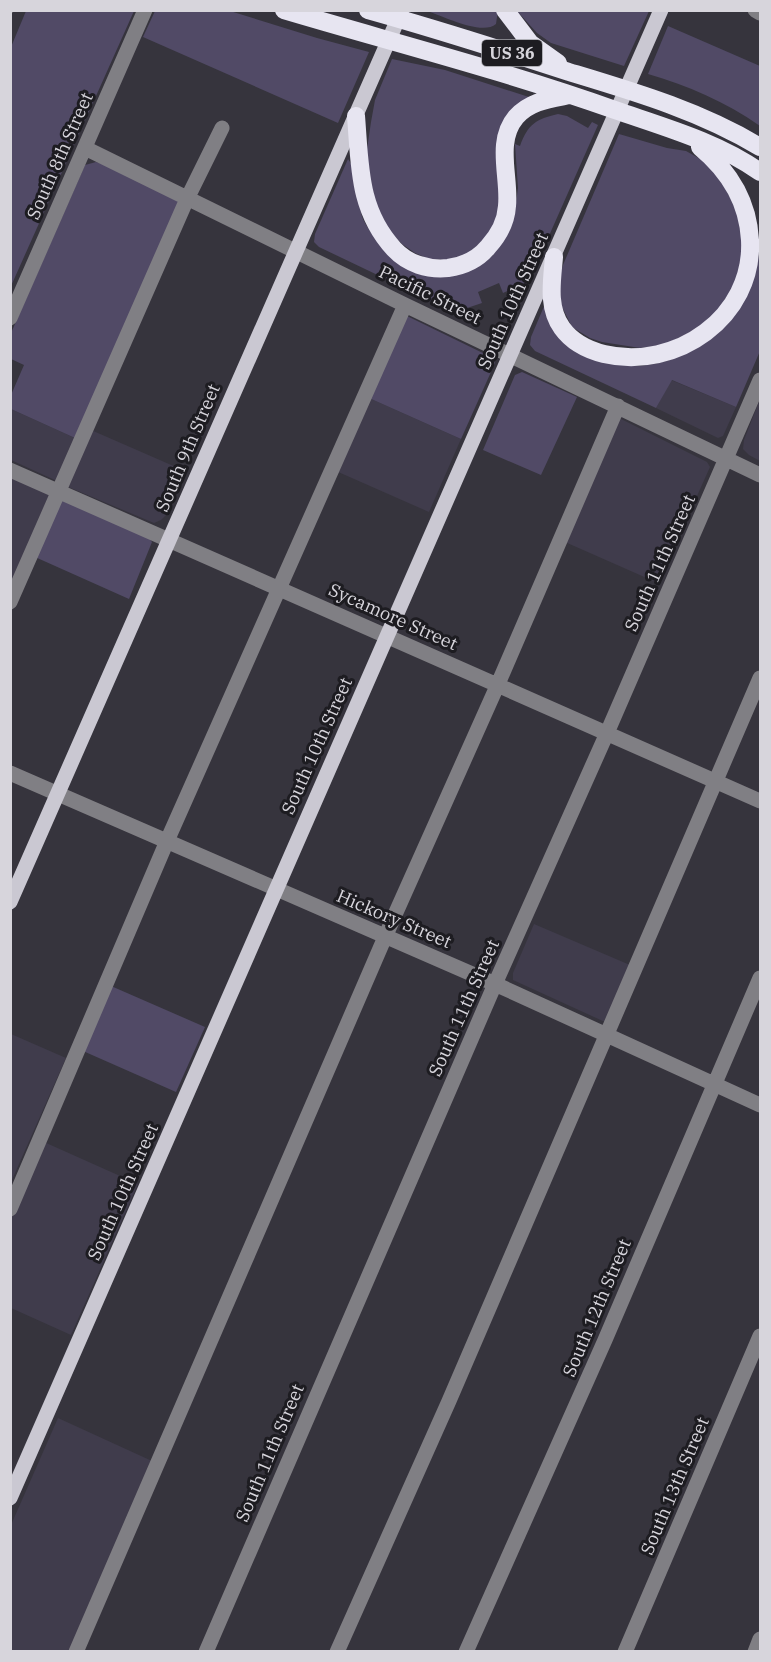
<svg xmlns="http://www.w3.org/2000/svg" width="771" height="1662" font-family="'IBM Plex Serif',serif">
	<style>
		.built { fill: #403c4c }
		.green { fill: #514a66 }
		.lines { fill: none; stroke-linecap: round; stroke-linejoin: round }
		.minor { stroke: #807f84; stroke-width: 15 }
		.major { stroke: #cac8d2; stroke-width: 15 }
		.highway { stroke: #e7e5f1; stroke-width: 18 }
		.rail { stroke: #c3c1c8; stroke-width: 4.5; stroke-dasharray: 12 6; stroke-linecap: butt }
		.labels { text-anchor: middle; stroke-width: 6; stroke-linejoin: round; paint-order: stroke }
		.shield { fill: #1d1c21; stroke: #9f9ea4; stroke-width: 1.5 }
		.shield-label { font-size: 16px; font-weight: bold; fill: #d7d5dc }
		.street-label { font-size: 18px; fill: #d7d5dc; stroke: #1d1c21 }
	</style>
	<rect width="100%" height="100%" fill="#36343d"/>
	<path class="built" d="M671 380 736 407 723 436 718 438 656 408Z
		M369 398 461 439 429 512 336 471Z
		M760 399V461L749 455 743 449 744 440Z
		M11 409 75 438 57 481 11 460Z
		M619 418 707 462 710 467 658 583 565 542Z
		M91 430 185 471 166 515 161 520 154 523 66 486Z
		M11 477 52 495 11 591Z
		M534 924 630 965 605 1022 513 980V973Z
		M11 1034 66 1058 11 1182Z
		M44 1142 138 1184 71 1335 11 1308V1218Z
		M58 1418 152 1461 69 1651 11 1652V1525Z"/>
	<path class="green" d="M498 10 496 24C482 36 443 16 427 11Z
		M26 11H134L11 286V47Z
		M155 11H230L317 38 369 52 338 123 143 37Z
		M517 11H649L624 66 551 43 537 33Z
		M668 26 760 66V126C726 102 687 85 648 74Z
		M392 59 445 70 529 97 514 111 501 204 492 233 466 255 446 260 429 259 415 253 402 244 388 229 370 194 366 156 371 122 375 100Z
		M558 114 567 116 588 128 592 122 598 125 525 290 518 286 503 293 499 283 478 292 482 303 455 312 319 247 314 242 315 234 348 159C358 171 357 202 363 219 368 230 378 241 385 250L472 269 492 256 507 235 514 217 518 188 515 144 520 146C528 124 536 119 558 114Z
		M619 134 667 148 686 151 704 161 719 176 742 221V273L718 310 704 324 683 336 663 345 640 348 602 342 590 338 572 327 558 299V282L563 265Z
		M96 162 106 165 180 202 75 438 11 409V395L24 365 11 359V333L85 165Z
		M760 248V351L736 407 672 380 656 408 535 351 530 345 531 337 545 304 554 327C572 336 589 345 607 354 614 357 621 363 628 365 638 368 662 363 672 359 725 340 753 303 760 248Z
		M407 316 491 357 495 363 461 439 369 398Z
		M522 372 577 397 541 475 483 450 515 375Z
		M61 499 148 537 152 542 129 599 35 557Z
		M111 986 205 1027 176 1092 83 1051Z"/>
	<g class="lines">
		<path class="minor" d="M755 10 760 13
			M85 148 405 305 760 475
			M10 318 145 10
			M10 470 760 801
			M10 602 187 199 222 128
			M10 773 495 984 760 1105
			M10 1209 167 841 405 305
			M76 1652 385 937 498 684 618 406
			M206 1652 495 984 607 733 760 380
			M337 1652 449 1401 760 678
			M466 1652 605 1340 760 978
			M625 1652 760 1336
			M755 1652 760 1639"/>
		<path class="major" d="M10 902 402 10
			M10 1498 661 10"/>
		<path class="highway" d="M284 10C395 43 505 71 615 110 664 127 718 142 760 172
			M368 10C436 29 502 50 569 72 635 92 700 111 760 147
			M505 10 530 43 558 63
			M356 116C360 165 358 210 394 249 408 264 428 270 448 268 463 266 478 259 488 247 498 236 506 222 507 206 510 177 495 142 516 117 530 101 550 99 570 95
			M554 257C552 281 547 307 562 328 572 342 588 350 604 354 676 371 754 317 750 240 748 202 729 171 700 147"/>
		<path class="rail" d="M10 12 11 10"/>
	</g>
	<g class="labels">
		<rect class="shield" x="482" y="40" width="60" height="26" rx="4.5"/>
		<g class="shield-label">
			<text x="512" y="59">US 36</text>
		</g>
		<g class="street-label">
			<text transform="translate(60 156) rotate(-66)" y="6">South 8th Street</text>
			<text transform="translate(430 295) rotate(26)" y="6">Pacific Street</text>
			<text transform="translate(513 301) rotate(-66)" y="6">South 10th Street</text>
			<text transform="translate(188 448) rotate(-67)" y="6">South 9th Street</text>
			<text transform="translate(660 563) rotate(-66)" y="6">South 11th Street</text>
			<text transform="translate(393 617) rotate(24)" y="6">Sycamore Street</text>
			<text transform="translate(317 746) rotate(-66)" y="6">South 10th Street</text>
			<text transform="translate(394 919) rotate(23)" y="6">Hickory Street</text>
			<text transform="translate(464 1008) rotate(-66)" y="6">South 11th Street</text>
			<text transform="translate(123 1192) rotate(-66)" y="6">South 10th Street</text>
			<text transform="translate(597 1308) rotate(-67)" y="6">South 12th Street</text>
			<text transform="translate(270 1453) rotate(-67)" y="6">South 11th Street</text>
			<text transform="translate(675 1486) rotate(-67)" y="6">South 13th Street</text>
		</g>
	</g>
	<rect width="771" height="1662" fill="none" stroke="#d7d5dc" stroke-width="24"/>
</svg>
